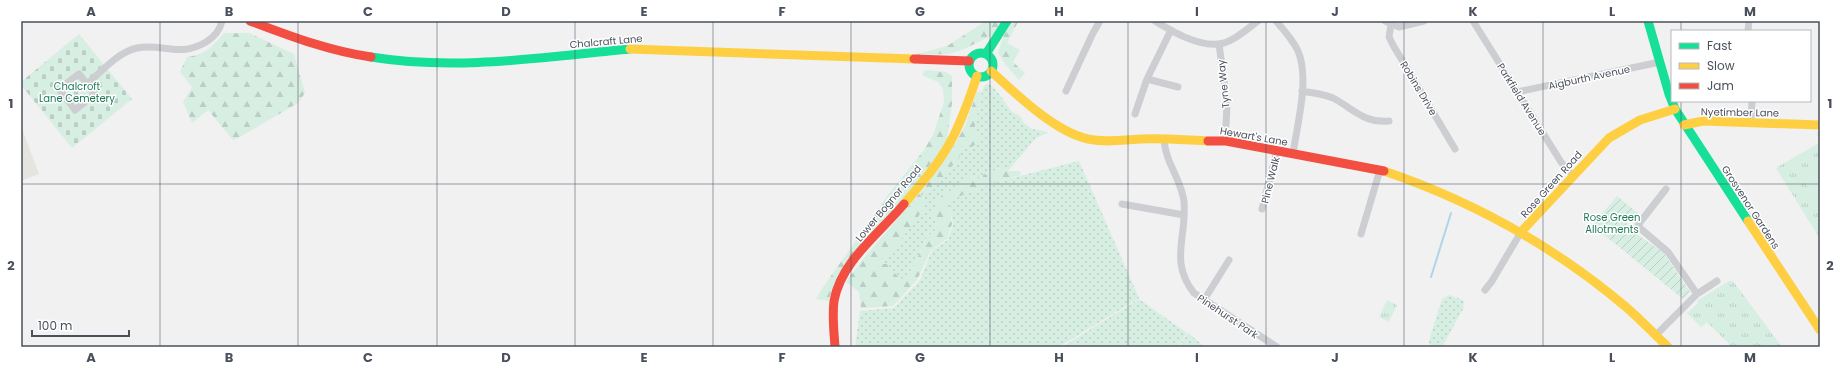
<svg xmlns="http://www.w3.org/2000/svg" width="1841" height="368" font-family="Poppins,sans-serif">
	<style>
		.commercial { fill: #e5e4de }
		.grass { fill: url(#grass-dots) }
		.forest { fill: url(#forest-firs) }
		.cemetery { fill: url(#cemetery-stones) }
		.park { fill: url(#park-tufts) }
		.garden { fill: url(#garden-furrows) }
		.pitch { fill: #d7eee3 }
		.lines { fill: none; stroke-linecap: round; stroke-linejoin: round }
		.stream { stroke: #aed6e9; stroke-width: 2 }
		.street { stroke: #ccced1; stroke-width: 7 }
		.fast { stroke: #16e098; stroke-width: 9 }
		.slow { stroke: #ffcf43; stroke-width: 9 }
		.jam { stroke: #f24e42; stroke-width: 9 }
		.grid { fill: none; stroke: #49505c; stroke-width: 1; stroke-opacity: 0.55 }
		.labels { text-anchor: middle; stroke-width: 3; stroke-linejoin: round; paint-order: stroke }
		.street-label { font-size: 10px; fill: #49505c; stroke: #fff }
		.park-label { font-size: 10px; fill: #1e7856; stroke: #fff }
		.neatline { fill: none; stroke: #49505c; stroke-width: 1.5 }
		.grid-label { font-size: 13px; text-anchor: middle; font-weight: bold; fill: #49505c }
	</style>
	<defs>
		<pattern id="grass-dots" width="8" height="8" patternUnits="userSpaceOnUse"><rect width="8" height="8" fill="#d7eee3"/><path d="M2 2h.1M6 6h.1" fill="none" stroke="#bacec5" stroke-width="1.8" stroke-linecap="round"/></pattern>
		<pattern id="forest-firs" width="22" height="20" patternUnits="userSpaceOnUse"><rect width="22" height="20" fill="#d7eee3"/><path d="M5 1l3.5 6h-7zM16 11l3.5 6h-7z" fill="#bacec5"/></pattern>
		<pattern id="cemetery-stones" width="16" height="16" patternUnits="userSpaceOnUse"><rect width="16" height="16" fill="#d7eee3"/><path d="M2 7V4a2 2 0 0 1 4 0v3zM10 15v-3a2 2 0 0 1 4 0v3z" fill="#bacec5"/></pattern>
		<pattern id="park-tufts" width="24" height="20" patternUnits="userSpaceOnUse"><rect width="24" height="20" fill="#d7eee3"/><path d="M3 7l-1-3M5 7V3M7 7l1-3M15 17l-1-3M17 17v-4M19 17l1-3" fill="none" stroke="#bacec5"/></pattern>
		<pattern id="garden-furrows" width="10" height="10" patternUnits="userSpaceOnUse"><rect width="10" height="10" fill="#d7eee3"/><path d="M-1 1l2-2M0 10L10 0M9 11l2-2" fill="none" stroke="#bacec5"/></pattern>
	</defs>
	<rect width="100%" height="100%" fill="#f1f1f1"/>
	<path class="commercial" d="M21 126 39 174 21 181Z"/>
	<path class="grass" d="M989 84 996 90 1012 112 1020 116 1024 123 1032 129 1049 132 1036 138 1008 171 1000 168 983 175V180L980 181 972 176 933 214 937 224 934 232 927 236 915 264 905 279H900L887 264H882V258L892 252 922 204 924 196 919 194 924 189 925 192 965 142 979 136 974 131 982 91 985 85Z
		M1079 161 1139 298 1059 347H855L860 311 894 308 920 280 932 250 948 240 953 224 948 201 993 183Z
		M1449 295 1463 300 1464 303 1463 309 1442 347H1433L1429 343 1430 337 1442 299Z
		M1139 299 1187 333 1178 347H1062Z
		M1188 333 1205 347H1179Z"/>
	<path class="forest" d="M986 21H1001L993 35 962 50 948 54 914 55 947 46Z
		M1018 22 1007 43 1020 50 1013 62 1025 73 1019 80 1005 64 998 53 1004 35 1011 24Z
		M224 33H249L294 54 305 93 298 103 238 138 233 140 208 110 192 123 183 102 192 87 180 72 187 57C207 54 211 47 224 33Z
		M925 70 946 72 952 76V103L947 140 937 156 832 289 829 301 816 299 821 290 888 195 924 150 933 135 944 102 943 89 938 82 922 75Z
		M982 91 974 131 979 136V141L972 147 965 143 961 148 960 156 931 193 925 192 924 189 955 144 964 128 977 92Z
		M1001 168 1006 171H1020L1021 175 993 183 948 201 952 224 947 239 931 250 917 280 893 306 861 308 859 292 846 282 863 259 919 194 924 196 922 204 923 210 892 252 882 258V264H887L900 279 905 278 915 264 927 236 934 232 937 224 933 214 937 199 972 176 977 177 980 181 983 180V175Z"/>
	<path class="cemetery" d="M79 34 132 99 72 148 21 85V82Z"/>
	<path class="park" d="M1820 131V239L1776 168 1819 143 1817 132Z
		M1729 281H1733L1782 347H1732L1707 322 1701 327 1687 313 1697 304 1698 300Z
		M1387 300 1397 305 1389 322 1379 317Z"/>
	<path class="garden" d="M1617 196 1639 214 1635 217 1630 216 1626 223 1630 227 1629 229 1663 252 1690 292 1683 299 1592 225Z"/>
	<path class="pitch" d="M1820 160V206L1799 173Z"/>
	<g class="lines">
		<path class="stream" d="M1431 277 1451 213"/>
		<path class="street" d="M1155 21C1173 32 1197 46 1218 44 1232 43 1247 29 1258 21
			M1276 21C1284 30 1293 40 1298 51 1310 79 1297 124 1293 154
			M1385 21 1399 27 1424 21
			M1473 21 1561 162 1573 176
			M1391 25 1389 37 1393 45 1455 149
			M1748 31 1749 21
			M1219 44 1227 104 1226 125
			M79 74 95 94 75 110 59 89Z
			M1147 79 1178 87
			M87 84C101 72 118 52 137 48 163 43 179 58 206 42 214 37 220 30 222 21
			M1066 91 1093 33 1100 21
			M1302 91C1312 93 1324 94 1333 98 1354 109 1363 123 1389 121
			M1517 92 1660 62
			M1135 114 1147 79 1171 30
			M1751 122 1752 101
			M1164 139C1165 163 1182 180 1184 202 1187 237 1169 262 1194 293L1277 347
			M1666 189 1638 225 1641 229 1668 252 1697 294
			M1122 204 1184 215
			M1262 209 1277 151
			M1361 234 1380 170
			M1485 290 1492 281 1521 232
			M1204 300 1229 260
			M1656 335 1697 294 1717 281"/>
		<path class="fast" d="M1648 21 1669 94 1675 109 1748 221
			M969 65a12 12 0 1 1 24 0a12 12 0 1 1-24 0Z
			M986 54 1007 21
			M371 57C457 71 544 57 630 49"/>
		<path class="slow" d="M630 49 914 59
			M991 71C1016 94 1055 132 1088 139 1105 143 1123 140 1140 139 1163 138 1185 140 1208 141
			M1684 125 1703 121 1820 125
			M1384 171C1472 201 1555 247 1626 307 1641 320 1654 334 1668 347
			M904 204C922 183 941 161 953 137 963 117 970 97 977 76
			M1748 221 1820 330
			M1521 232 1609 138 1640 120 1675 109"/>
		<path class="jam" d="M250 21C290 36 329 51 371 57
			M914 59 969 61
			M1208 141H1226L1384 171
			M835 347C834 332 832 316 834 301 841 261 880 233 904 204"/>
	</g>
	<path class="grid" d="M160 21V347M298 21V347M437 21V347M575 21V347M713 21V347M851 21V347M990 21V347M1128 21V347M1266 21V347M1404 21V347M1543 21V347M1681 21V31M1681 101V347M21 184H1820"/>
	<g class="labels">
		<g class="street-label">
			<text transform="translate(606 41) rotate(-5)" y="4">Chalcraft Lane</text>
			<text transform="translate(1589 77) rotate(-12)" y="4">Aigburth Avenue</text>
			<text transform="translate(1223 84) rotate(-96)" y="4">Tyne Way</text>
			<text transform="translate(1419 88) rotate(59)" y="4">Robins Drive</text>
			<text transform="translate(1522 99) rotate(58)" y="4">Parkfield Avenue</text>
			<text transform="translate(1740 112) rotate(1)" y="4">Nyetimber Lane</text>
			<text transform="translate(1254 136) rotate(10)" y="4">Hewart's Lane</text>
			<text transform="translate(1270 180) rotate(-76)" y="4">Pine Walk</text>
			<text transform="translate(1551 184) rotate(-48)" y="4">Rose Green Road</text>
			<text transform="translate(888 203) rotate(-50)" y="4">Lower Bognor Road</text>
			<text transform="translate(1751 207) rotate(57)" y="4">Grosvenor Gardens</text>
			<text transform="translate(1228 316) rotate(34)" y="4">Pinehurst Park</text>
		</g>
		<g class="park-label">
			<text x="77" y="90">Chalcroft<tspan x="77" dy="12">Lane Cemetery</tspan></text>
			<text x="1612" y="221">Rose Green<tspan x="1612" dy="12">Allotments</tspan></text>
		</g>
	</g>
	<rect width="1841" height="368" fill="none" stroke="#ffffff" stroke-width="44"/>
	<rect x="1671" y="30" width="140" height="72" fill="#ffffff" stroke="#b6b9be"/>
	<rect x="1679" y="43" width="20" height="6" fill="#16e098" stroke="#b6b9be"/>
	<text x="1707" y="50" font-size="12" fill="#49505c">Fast</text>
	<rect x="1679" y="63" width="20" height="6" fill="#ffcf43" stroke="#b6b9be"/>
	<text x="1707" y="70" font-size="12" fill="#49505c">Slow</text>
	<rect x="1679" y="83" width="20" height="6" fill="#f24e42" stroke="#b6b9be"/>
	<text x="1707" y="90" font-size="12" fill="#49505c">Jam</text>
	<path d="M32 330v6h97v-6" fill="none" stroke="#49505c" stroke-width="2"/>
	<text x="38" y="330" font-size="12" fill="#49505c" stroke="#ffffff" stroke-width="3" paint-order="stroke">100 m</text>
	<rect x="22" y="22" width="1797" height="324" class="neatline"/>
	<g class="grid-label">
		<text x="91" y="16">A</text>
		<text x="229" y="16">B</text>
		<text x="368" y="16">C</text>
		<text x="506" y="16">D</text>
		<text x="644" y="16">E</text>
		<text x="782" y="16">F</text>
		<text x="920" y="16">G</text>
		<text x="1059" y="16">H</text>
		<text x="1197" y="16">I</text>
		<text x="1335" y="16">J</text>
		<text x="1473" y="16">K</text>
		<text x="1612" y="16">L</text>
		<text x="1750" y="16">M</text>
		<text x="11" y="108">1</text>
		<text x="1830" y="108">1</text>
		<text x="11" y="270">2</text>
		<text x="1830" y="270">2</text>
		<text x="91" y="362">A</text>
		<text x="229" y="362">B</text>
		<text x="368" y="362">C</text>
		<text x="506" y="362">D</text>
		<text x="644" y="362">E</text>
		<text x="782" y="362">F</text>
		<text x="920" y="362">G</text>
		<text x="1059" y="362">H</text>
		<text x="1197" y="362">I</text>
		<text x="1335" y="362">J</text>
		<text x="1473" y="362">K</text>
		<text x="1612" y="362">L</text>
		<text x="1750" y="362">M</text>
	</g>
</svg>
